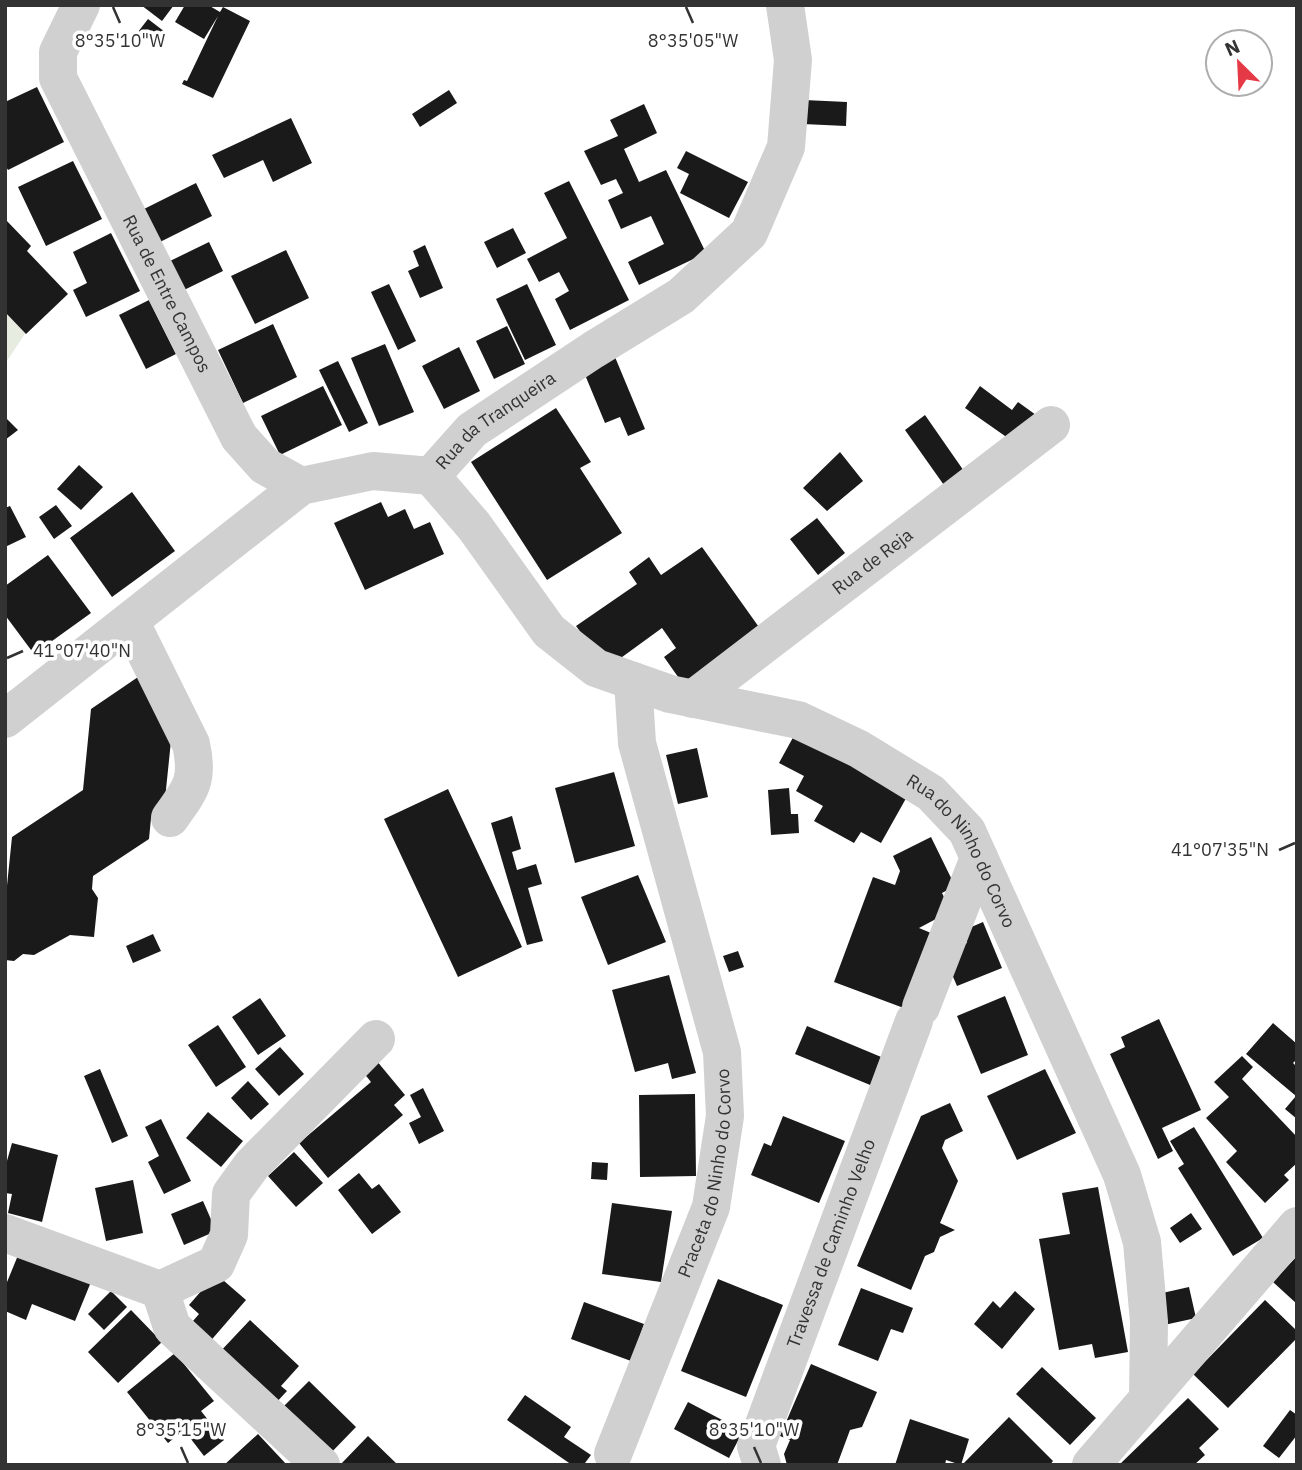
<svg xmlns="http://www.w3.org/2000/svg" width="1302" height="1470" font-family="'IBM Plex Sans',sans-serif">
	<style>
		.green { fill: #e6ecdf }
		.building { fill: #1a1a1a }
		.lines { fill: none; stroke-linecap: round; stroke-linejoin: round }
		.minor { stroke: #d0d0d0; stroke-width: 38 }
		.ticks { fill: none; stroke: #333; stroke-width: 2.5 }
		.labels { text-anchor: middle; stroke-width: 7; stroke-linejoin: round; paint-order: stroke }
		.street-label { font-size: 18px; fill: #333; stroke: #fff }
		.ticks-label { font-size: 18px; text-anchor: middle; fill: #333; stroke: #fff; stroke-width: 7; stroke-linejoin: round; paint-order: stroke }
	</style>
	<rect width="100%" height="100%" fill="#fff"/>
	<path class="green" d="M5 266 47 300 5 364Z"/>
	<path class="building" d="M141 5H174L162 21Z
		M185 5H208L220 12 223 7 250 21 213 98 182 84 184 80 187 81 218 16 204 39 175 22Z
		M148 19 165 32 155 45 138 32Z
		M37 87 64 142 8 170 5 165V102Z
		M449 90 457 103 420 127 412 114Z
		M804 100 847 102 846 126 803 124Z
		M644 104 657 133 624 149 639 182 666 170 706 253 639 285 628 262 664 244 651 216 621 229 608 200 623 193 616 179 601 185 584 151 618 136 610 120Z
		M291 118 312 163 273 182 263 160 224 178 212 155Z
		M686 151 748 182 729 218 680 193 689 174 677 168Z
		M73 161 102 219 46 246 18 187Z
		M569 181 629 300 570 330 555 299 569 291 559 272 539 282 527 259 567 238 544 193Z
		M196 183 212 216 158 243 142 210Z
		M5 219 31 246 27 251 68 294 26 334 5 312Z
		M513 228 526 253 497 268 484 242Z
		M111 233 140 291 86 317 73 290 87 283 73 252Z
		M209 242 223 271 184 290 170 261Z
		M425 245 443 288 420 298 408 271 419 266 413 251Z
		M286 250 309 298 255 324 231 276Z
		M389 284 416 341 398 350 371 292Z
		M527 284 556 345 525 360 496 299Z
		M149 300 176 354 146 369 119 315Z
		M273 324 297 377 243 403 218 350Z
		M507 326 525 364 494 379 476 341Z
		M385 344 414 412 379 426 351 358Z
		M459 347 480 391 444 409 422 366Z
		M615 357 645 429 628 436 620 417 605 423 583 370Z
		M338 361 368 423 349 432 319 370Z
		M323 386 342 425 280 455 261 416Z
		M980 386 1012 410 1018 402 1036 415 1015 443 965 408Z
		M556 408 591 462 580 468 622 533 547 580 471 462Z
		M925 415 966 474 946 488 905 430Z
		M5 417 18 430 5 440Z
		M840 452 863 481 827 511 803 488Z
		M79 465 103 487 81 510 57 489Z
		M132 492 175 551 112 597 70 538Z
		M381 502 388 517 405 509 414 529 430 522 444 554 365 590 334 523Z
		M56 505 72 526 54 539 39 517Z
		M10 506 26 537 5 547V508Z
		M817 518 845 553 818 575 790 539Z
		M702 547 761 630 683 684 664 657 676 648 662 628 607 668 576 626 637 584 629 572 649 557 661 575Z
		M48 555 91 613 34 654 5 615V586Z
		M141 675 172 731 164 809 151 818 149 839 93 876 92 889 98 898 94 937 70 935 34 955 23 954 14 961 5 960V905L12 837 83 790 91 709Z
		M796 732 909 793 881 843 861 832 854 843 814 821 823 806 796 791 804 776 779 763Z
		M697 748 708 797 678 804 666 755Z
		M614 772 635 846 575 863 555 788Z
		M789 788 791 814H798L799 833 771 835 768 790Z
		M448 789 522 947 458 977 384 819Z
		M512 816 521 849 512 852 517 870 536 864 542 884 528 888 543 941 527 945 491 823Z
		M931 837 955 886 942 893 951 911 919 928 943 938 909 1010 834 982 873 877 895 885 900 871 893 856Z
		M638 875 666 942 608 965 581 897Z
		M983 922 1002 968 957 986 948 965 954 948 967 943 962 931Z
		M153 934 161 951 133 963 126 946Z
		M738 951 744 967 729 972 723 956Z
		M669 975 696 1073 672 1079 668 1063 635 1072 612 990Z
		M1005 996 1028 1055 981 1074 957 1016Z
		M260 998 286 1036 258 1055 232 1017Z
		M1159 1019 1201 1110 1162 1128 1173 1151 1158 1159 1110 1054 1125 1047 1121 1037Z
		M1273 1023 1297 1044V1059L1293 1063 1297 1067V1119L1285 1109 1296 1096 1246 1054Z
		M218 1025 246 1067 216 1087 188 1045Z
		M807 1026 886 1059 875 1087 795 1054Z
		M280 1047 304 1074 279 1096 255 1069Z
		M1242 1056 1253 1067 1242 1079 1297 1137V1163L1284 1175 1289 1180 1265 1203 1226 1162 1237 1151 1206 1118 1229 1097 1214 1082Z
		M376 1060 405 1095 394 1105 403 1115 328 1178 299 1143 371 1082 363 1072Z
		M100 1069 128 1136 112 1143 84 1076Z
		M1045 1069 1076 1133 1017 1160 987 1096Z
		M248 1081 269 1104 251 1120 231 1098Z
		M423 1088 444 1131 419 1144 409 1123 421 1117 410 1095Z
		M695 1094 696 1176 640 1177 639 1095Z
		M950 1103 963 1131 945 1140 942 1148 958 1181 940 1223 955 1230 940 1237 934 1252 925 1256 911 1290 857 1266 921 1116Z
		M208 1112 243 1141 221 1167 186 1138Z
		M783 1116 845 1141 819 1203 751 1175 764 1143 771 1146Z
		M161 1119 191 1181 164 1194 148 1162 159 1156 145 1127Z
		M1194 1127 1263 1238 1233 1256 1178 1168 1184 1164 1170 1141Z
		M12 1143 58 1155 42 1222 8 1213 12 1194 5 1193V1168Z
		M294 1152 323 1183 296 1207 268 1176Z
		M592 1162 608 1163 607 1180 591 1179Z
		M359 1173 372 1189 379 1184 401 1212 372 1234 338 1190Z
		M133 1180 143 1233 106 1241 95 1188Z
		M1098 1187 1128 1352 1095 1358 1092 1344 1059 1350 1039 1239 1070 1234 1062 1193Z
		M203 1201 216 1231 184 1245 171 1214Z
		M612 1203 672 1211 661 1282 602 1274Z
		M1191 1213 1202 1229 1180 1243 1170 1228Z
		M21 1248 93 1277 75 1321 32 1304 26 1320 5 1311V1287Z
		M1297 1256V1304L1273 1282Z
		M216 1274 246 1300 207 1345 187 1328 199 1314 189 1305Z
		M718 1279 783 1305 746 1397 681 1371Z
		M1189 1287 1196 1318 1164 1325 1158 1294Z
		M861 1288 913 1308 903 1333 891 1329 878 1361 838 1345Z
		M111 1291 127 1307 104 1330 88 1314Z
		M1015 1291 1035 1309 1002 1349 974 1324 993 1301 1000 1308Z
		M1265 1300 1297 1331V1338L1228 1408 1193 1374Z
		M584 1302 644 1324 631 1361 571 1339Z
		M131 1310 162 1342 118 1383 88 1352Z
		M250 1320 299 1366 281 1386 287 1391 273 1406 217 1355Z
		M175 1353 214 1401 201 1411 224 1440 204 1456 184 1430 168 1443 127 1392Z
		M811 1364 877 1392 862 1427 850 1430 837 1465H787L784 1454 790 1440 780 1436Z
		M1042 1367 1096 1418 1070 1445 1016 1394Z
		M309 1381 356 1427 325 1459 278 1412Z
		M525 1395 571 1427 564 1437 591 1455 585 1463 587 1465H572L507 1420Z
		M1188 1398 1219 1429 1199 1448 1205 1455 1194 1465H1119Z
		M688 1402 743 1431 729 1458 674 1429Z
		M1290 1410 1297 1415V1435L1279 1458 1263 1446Z
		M1009 1417 1053 1461 1050 1465H962Z
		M910 1419 969 1439 961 1465 946 1460 945 1465H895Z
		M258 1434 287 1465H224Z
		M368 1436 398 1465H340Z"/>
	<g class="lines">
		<g class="minor">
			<path id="s1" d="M81 5 58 52V78L239 437 265 466 301 486"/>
			<path id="s2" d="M431 476 474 526 549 631 596 668 670 694 798 720 859 749 931 793 967 831 1122 1175 1142 1242 1149 1322 1148 1398"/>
			<path id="s3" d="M431 476 472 430 593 350 681 296 749 233 786 147 793 60 785 5"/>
			<path d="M130 621 191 744C199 780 191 789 170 818"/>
			<path id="s4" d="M693 699 1051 425"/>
			<path d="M5 719 301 486 373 471 431 476"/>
			<path d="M921 1007 979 858"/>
			<path d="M5 1233 160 1290"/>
			<path d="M160 1290 216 1264 229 1235 231 1194 252 1165 376 1039"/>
			<path d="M160 1290 172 1327 321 1465"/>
			<path id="s5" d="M613 1454 711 1207 725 1116 722 1052 637 743 633 681"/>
			<path id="s6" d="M762 1465 756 1446 914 1021"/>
			<path d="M1091 1465 1297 1226"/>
		</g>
	</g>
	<path class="ticks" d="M113 7 120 23M686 7 693 23M7 658 23 651M1279 850 1295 843M181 1447 188 1463M754 1447 761 1463"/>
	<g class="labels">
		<g class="street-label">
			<text dy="6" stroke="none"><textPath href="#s1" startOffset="320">Rua de Entre Campos</textPath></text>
			<text dy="6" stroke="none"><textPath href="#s3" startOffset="86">Rua da Tranqueira</textPath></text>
			<text dy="6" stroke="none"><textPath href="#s4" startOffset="226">Rua de Reja</textPath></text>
			<text dy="6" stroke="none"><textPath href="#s2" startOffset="681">Rua do Ninho do Corvo</textPath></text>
			<text dy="6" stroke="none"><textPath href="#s5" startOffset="298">Praceta do Ninho do Corvo</textPath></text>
			<text dy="6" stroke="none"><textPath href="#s6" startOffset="236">Travessa de Caminho Velho</textPath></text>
		</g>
	</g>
	<g class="ticks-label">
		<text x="120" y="47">8°35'10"W</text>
		<text x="693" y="47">8°35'05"W</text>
		<text x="82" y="657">41°07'40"N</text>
		<text x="1220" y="856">41°07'35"N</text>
		<text x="181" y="1436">8°35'15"W</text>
		<text x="754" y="1436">8°35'10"W</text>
	</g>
	<rect width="1302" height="1470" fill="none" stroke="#333333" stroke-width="14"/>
	<g transform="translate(1239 63) rotate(336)"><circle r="33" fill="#ffffff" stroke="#adadad" stroke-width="2"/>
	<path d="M0-5L12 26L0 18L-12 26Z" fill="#e63946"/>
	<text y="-10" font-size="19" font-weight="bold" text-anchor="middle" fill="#333333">N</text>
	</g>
</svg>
